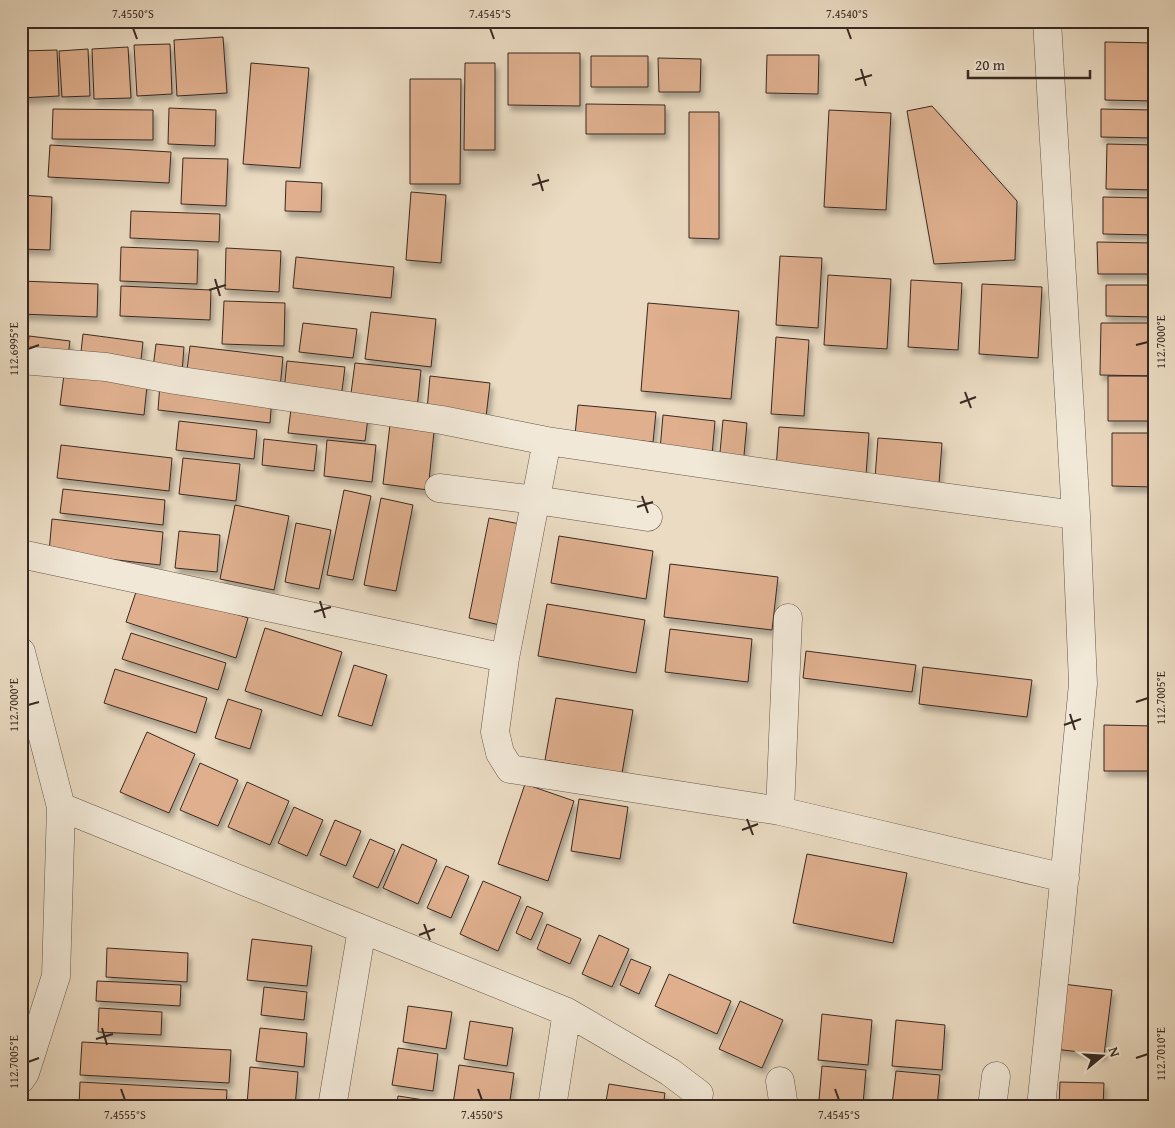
<svg xmlns="http://www.w3.org/2000/svg" width="1175" height="1128" font-family="'Gentium Book Plus',serif">
	<style>
		.building { fill: #dfaf8e; stroke: #392923; filter: url(#shadow) }
		.lines { fill: none; stroke-linecap: round; stroke-linejoin: round }
		.street-casing { stroke: #65564b; stroke-width: 29 }
		.street { stroke: #f1e8d7; stroke-width: 28 }
		.ticks { fill: none; stroke: #392923; stroke-width: 2 }
		.neatline { fill: none; stroke: #392923; stroke-width: 2 }
		.ticks-label { font-size: 12px; text-anchor: middle; fill: #392923 }
	</style>
	<defs>
		<filter id="shadow"><feDropShadow dx="3" dy="5.5" stdDeviation="2.5" flood-color="#0004"/></filter>
	</defs>
	<rect width="100%" height="100%" fill="#eadbc2"/>
	<filter id="stains"><feTurbulence type="fractalNoise" baseFrequency=".004" numOctaves="4"/><feColorMatrix values="0 0 0 0 .2 0 0 0 0 .09 0 0 0 0 .02 0 0 0 .5 -.17"/></filter>
	<radialGradient id="worn" r=".72"><stop offset=".6" stop-color="#630" stop-opacity="0"/><stop offset="1" stop-color="#630" stop-opacity=".3"/></radialGradient>
	<path class="building" d="M223 37 227 93 177 96 174 40Z
		M1105 42 1154 43V101L1105 100Z
		M170 44 172 94 137 96 134 45Z
		M128 47 131 98 94 99 92 49Z
		M88 49 90 96 62 97 59 51Z
		M57 50 59 96 21 98V51Z
		M508 53H580V106L508 105Z
		M767 55H819L818 94 766 93Z
		M591 56H648V87H591Z
		M658 58 701 59 700 92H659Z
		M251 63 309 68 300 168 243 164Z
		M465 63H495V150H464Z
		M410 79H461L460 184H410Z
		M586 104 665 105V134H586Z
		M932 106 1017 201 1015 260 934 264 907 111Z
		M169 108 216 110 215 146 168 144Z
		M53 109 153 110V140L52 139Z
		M1101 109 1153 110V138L1101 137Z
		M829 110 891 113 886 210 824 207Z
		M689 112H719V239L689 238Z
		M1107 144 1154 145V190L1106 189Z
		M50 145 171 152 169 183 48 177Z
		M183 158 228 159 226 206 181 204Z
		M286 181 322 183 321 212 285 211Z
		M411 192 446 195 441 263 406 260Z
		M21 195 52 197 50 250 21 249Z
		M1103 197 1154 198V235L1103 234Z
		M131 211 220 214 219 242 130 238Z
		M1097 242 1153 243 1152 274H1098Z
		M121 247 198 250 197 284 120 281Z
		M226 248 281 251 279 292 225 289Z
		M780 256 822 258 818 328 776 325Z
		M296 257 394 267 391 298 293 288Z
		M828 275 891 279 887 349 824 345Z
		M911 280 962 283 958 350 908 347Z
		M21 281 98 284 97 317 21 314Z
		M982 284 1042 287 1038 358 979 354Z
		M1106 285H1153V317L1106 316Z
		M121 286 211 290 210 320 120 316Z
		M224 301 285 303 284 346 222 344Z
		M648 303 739 311 731 399 641 391Z
		M371 312 436 319 431 367 365 359Z
		M303 323 357 329 353 358 299 352Z
		M1101 323H1154L1153 376 1100 375Z
		M83 334 143 342 140 368 80 361Z
		M29 336 70 341 67 363 27 358Z
		M776 337 809 340 804 416 771 414Z
		M156 344 184 347 182 372 153 368Z
		M190 346 283 357 280 388 186 378Z
		M287 361 345 367 341 398 284 391Z
		M355 363 421 370 417 409 350 401Z
		M65 367 148 376 144 415 60 405Z
		M430 376 490 383 486 417 427 410Z
		M1108 376H1153V421H1108Z
		M160 384 272 396 270 423 158 410Z
		M292 401 369 410 365 441 288 433Z
		M578 405 656 412 653 442 575 435Z
		M663 415 715 421 712 455 660 450Z
		M391 416 435 422 428 490 383 484Z
		M723 420 747 423 743 466 719 463Z
		M179 421 257 430 254 459 176 450Z
		M779 427 869 433 866 475 776 469Z
		M1112 433H1154V487L1112 486Z
		M878 438 942 443 939 483 875 478Z
		M264 439 317 445 314 471 262 465Z
		M327 440 376 445 372 482 324 476Z
		M61 445 172 458 169 491 57 478Z
		M183 458 240 464 236 501 179 494Z
		M63 489 165 500 163 525 60 513Z
		M344 490 371 496 353 580 327 575Z
		M381 498 413 505 396 591 364 585Z
		M235 505 289 516 274 590 220 579Z
		M489 518 520 524 500 625 469 618Z
		M52 519 163 532 160 565 49 552Z
		M296 523 331 530 319 589 285 582Z
		M179 531 220 535 217 572 175 568Z
		M559 536 653 551 646 599 551 583Z
		M670 564 778 577 772 630 664 617Z
		M139 583 248 618 236 658 126 622Z
		M547 604 645 620 636 673 538 656Z
		M265 628 342 652 322 716 245 691Z
		M670 629 752 639 748 682 665 672Z
		M131 633 226 663 218 690 122 659Z
		M806 651 916 665 912 692 803 678Z
		M354 665 387 675 372 726 338 716Z
		M923 667 1032 680 1027 717 919 704Z
		M115 669 207 698 196 733 104 703Z
		M556 698 633 710 622 773 545 760Z
		M228 699 262 710 250 749 215 738Z
		M1104 725 1154 726V771H1104Z
		M147 732 195 754 169 813 120 792Z
		M200 763 238 780 218 826 180 810Z
		M247 782 289 801 270 845 228 827Z
		M525 784 574 801 548 881 498 864Z
		M579 799 628 807 620 859 571 851Z
		M294 807 323 820 307 856 278 843Z
		M335 820 361 831 346 866 320 855Z
		M370 839 395 850 378 888 353 877Z
		M402 844 437 860 418 904 383 888Z
		M807 854 907 873 893 943 793 923Z
		M446 866 469 876 451 918 427 908Z
		M483 881 521 897 498 951 460 934Z
		M527 906 543 913 531 940 516 933Z
		M547 924 581 939 570 964 537 949Z
		M599 935 629 949 612 987 582 974Z
		M252 939 312 946 307 986 247 980Z
		M107 948 188 953 187 982 106 977Z
		M631 959 651 967 639 994 620 985Z
		M669 974 731 1001 717 1034 655 1006Z
		M97 981 181 985 180 1006 96 1001Z
		M1063 984 1112 990 1104 1055 1055 1049Z
		M264 987 307 992 304 1020 261 1015Z
		M740 1001 783 1020 762 1068 719 1049Z
		M408 1006 452 1012 446 1049 403 1042Z
		M99 1008 162 1012 161 1035 98 1032Z
		M822 1014 872 1020 868 1065 818 1060Z
		M896 1020 945 1025 942 1070 892 1066Z
		M470 1021 513 1028 507 1066 464 1059Z
		M260 1028 307 1033 304 1067 256 1061Z
		M82 1042 231 1050 229 1083 80 1075Z
		M398 1048 438 1054 433 1091 392 1085Z
		M459 1065 514 1073 509 1107H473L453 1104Z
		M822 1066 866 1070 863 1104 819 1100Z
		M250 1067 298 1072 295 1107H271L247 1104Z
		M896 1071 940 1075 937 1107H904L892 1105Z
		M80 1082 227 1090 226 1107H79Z
		M1060 1082 1104 1083 1103 1107H1059Z
		M609 1084 665 1093 663 1107H605Z
		M398 1096 444 1103V1107H396Z"/>
	<g class="lines">
		<defs>
			<path id="street" d="M21 360 106 367 175 380 442 420 547 441 801 478 1076 515
				M439 488 536 500 648 517
				M21 554 505 658 495 732 500 753 510 769 780 811 788 618
				M21 652 61 807 56 976 25 1073 21 1079
				M505 658 547 441
				M61 807 362 929
				M780 811 1065 878
				M780 1081 784 1107
				M332 1107 362 929 567 1012 670 1072 699 1094
				M552 1107 567 1012
				M992 1107 996 1076
				M1041 1107 1061 913 1083 684 1076 515 1047 21"/>
		</defs>
		<use href="#street" class="street-casing"/>
		<use href="#street" class="street"/>
	</g>
	<path class="ticks" d="M133 28 137 39M490 28 494 39M847 28 851 39M861 69 866 86M855 80 872 75M538 174 543 191M532 185 549 180M215 279 220 296M209 290 226 285M1136 345 1148 342M28 349 39 345M965 392 971 408M960 403 976 397M642 496 648 513M637 507 653 502M320 601 325 618M314 612 331 607M1136 702 1148 698M28 705 39 702M1070 714 1075 730M1064 725 1081 719M747 819 753 835M742 830 758 824M424 924 430 940M419 935 435 929M102 1028 107 1045M96 1039 113 1034M1136 1058 1148 1054M28 1062 39 1058M121 1089 125 1100M478 1089 482 1100M835 1089 839 1100"/>
	<rect width="1175" height="1128" fill="none" stroke="#eadbc2" stroke-width="55"/>
	<g transform="translate(1102 1056) rotate(72)" stroke="#f1e8d7" stroke-width="4" paint-order="stroke">
	<path d="M0-4L9 19L0 12L-9 19Z" fill="#392923"/>
	<text y="-8" font-size="14" font-weight="bold" text-anchor="middle" fill="#392923">N</text>
	</g>
	<path d="M968 70v8h122v-8" fill="none" stroke="#392923" stroke-width="2.5"/>
	<text x="975" y="70" font-size="15" fill="#392923" stroke="#f1e8d7" stroke-width="4" paint-order="stroke">20 m</text>
	<rect x="28" y="28" width="1120" height="1072" class="neatline"/>
	<g class="ticks-label">
		<text x="133" y="18">7.4550°S</text>
		<text x="490" y="18">7.4545°S</text>
		<text x="847" y="18">7.4540°S</text>
		<text transform="translate(1161 342) rotate(-90)" y="4">112.7000°E</text>
		<text transform="translate(14 349) rotate(-90)" y="4">112.6995°E</text>
		<text transform="translate(1161 698) rotate(-90)" y="4">112.7005°E</text>
		<text transform="translate(14 705) rotate(-90)" y="4">112.7000°E</text>
		<text transform="translate(1161 1054) rotate(-90)" y="4">112.7010°E</text>
		<text transform="translate(14 1062) rotate(-90)" y="4">112.7005°E</text>
		<text x="125" y="1119">7.4555°S</text>
		<text x="482" y="1119">7.4550°S</text>
		<text x="839" y="1119">7.4545°S</text>
	</g>
	<rect width="100%" height="100%" filter="url(#stains)"/>
	<rect width="100%" height="100%" fill="url(#worn)"/>
</svg>
